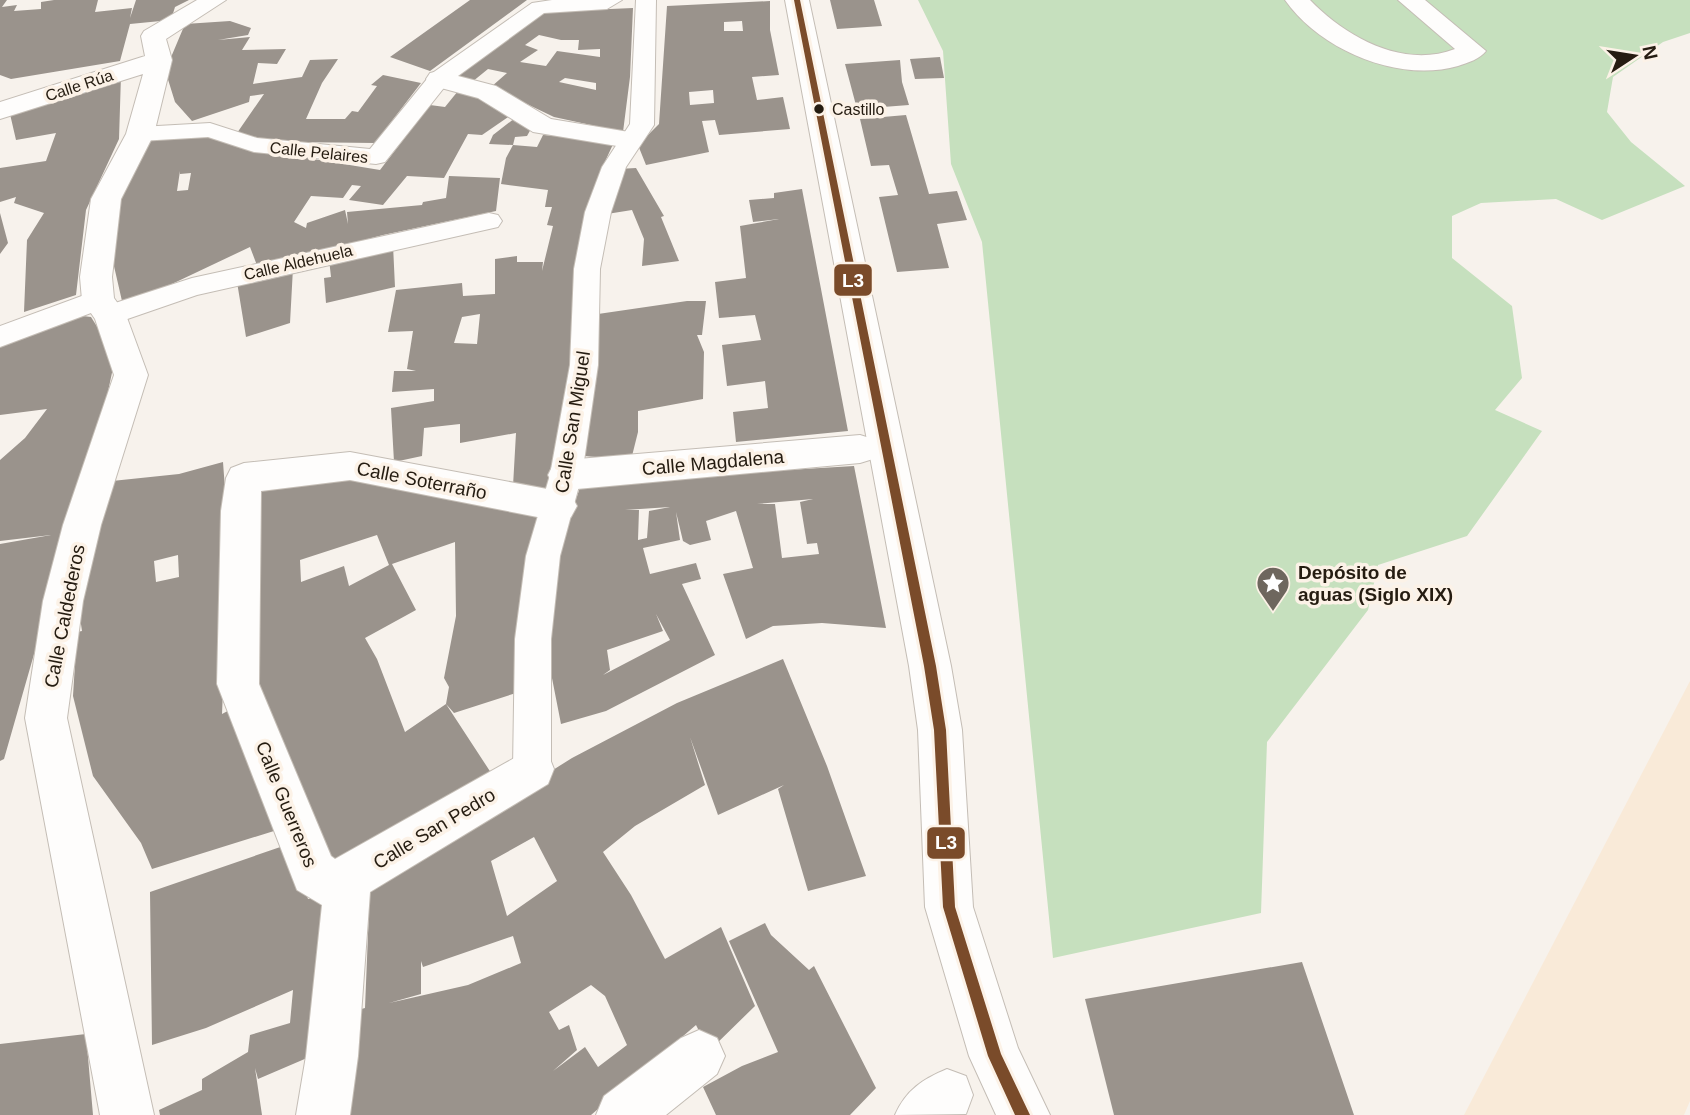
<svg xmlns="http://www.w3.org/2000/svg" width="1690" height="1115" font-family="Helvetica,sans-serif">
	<style>
		.built { fill: #f9ead8 }
		.green { fill: #c6e0be }
		.building { fill: #9a938c; fill-rule: evenodd }
		.lines { fill: none; stroke-linecap: round; stroke-linejoin: round }
		.lane-casing { stroke: #c4bdb5; stroke-width: 2 }
		.street-casing { stroke: #c4bdb5; stroke-width: 2 }
		.secondary-casing { stroke: #c4bdb5; stroke-width: 2 }
		.lane { fill: #fefdfc; fill-rule: evenodd }
		.street { fill: #fefdfc; fill-rule: evenodd }
		.secondary { fill: #fefdfc; fill-rule: evenodd }
		.bus-1-casing { stroke: #fcf2e7; stroke-width: 6 }
		.bus-1 { fill: #7a4b2a; fill-rule: evenodd }
		.bus-dot { fill: #251c11; stroke: #fcf2e7; stroke-width: 2.5 }
		.labels { text-anchor: middle; stroke-width: 7; stroke-linejoin: round; paint-order: stroke }
		.far-street-label { font-size: 16px; fill: #251c11; stroke: #fcf2e7 }
		.far-bus-label { font-size: 16px; fill: #251c11; stroke: #fcf2e7; text-anchor: start }
		.street-label { font-size: 19px; fill: #251c11; stroke: #fcf2e7 }
		.poi-label { font-size: 19px; font-weight: bold; fill: #251c11; stroke: #fcf2e7; text-anchor: start }
		.line-badge { stroke: #fcf2e7; stroke-width: 2.5 }
		.badge-label { font-size: 19px; text-anchor: middle; font-weight: bold; fill: #fff }
	</style>
	<rect width="100%" height="100%" fill="#f7f2ec"/>
	<path class="built" d="M1690 681V1101L1684 1115H1464Z"/>
	<path class="green" d="M918 0H1690V33L1663 42 1613 77 1607 112 1631 142 1685 186 1602 220 1556 199 1481 203 1452 216V258L1512 306 1522 378 1495 410 1542 431 1467 536 1378 565 1368 610 1267 742 1261 913 1053 958 982 242 951 164 943 51Z"/>
	<path class="building" d="M0 0H7L2 7 17 5 14 11 41 9V2L54 0H98L95 12 132 8 130 18 136 0H189L175 7 171 20 130 24 120 61 11 79 0 75Z
		M470 0H527L430 71 390 57Z
		M830 0H874L882 26 837 29Z
		M770 1V30L779 75 752 77 757 100 783 97 790 129 719 135 715 120 702 121 709 152 646 165 638 145 659 124 667 6ZM742 21 743 31H724V22ZM713 90 714 103 690 105 689 92Z
		M633 8 630 77 623 132 554 117 491 87 507 73 488 69 472 82 452 77 543 12ZM539 35 561 40H579L578 50 600 49V57L557 51 546 66 520 62 538 50 525 45ZM565 78 596 83V90L559 82Z
		M230 21 251 28 248 35 218 40 250 37 242 50 286 49 277 64 258 63 253 84 302 77 310 60 338 59 322 83 306 119H345L352 111 358 112 377 86 371 85 383 75 421 83 375 143 289 142 253 139 237 133 264 94 250 96 249 102 192 121 175 102 166 73 169 62 185 24Z
		M940 57 944 78 915 79 910 59Z
		M900 60 902 82 909 105 857 109 845 64Z
		M121 75 119 139 86 210 76 295 24 312 27 240 44 213 14 203 16 197 0 202V168L46 161 56 133 16 140 10 114Z
		M458 91 482 95 511 115 482 135 468 134 444 178 407 176 383 205 349 200 361 186 352 185 343 198 311 196 294 222 306 228 307 223 345 210 348 224 347 212 422 205 423 202 446 198 449 176 500 178 496 211 383 235 258 268 250 247 155 292 122 301 111 253V213L144 141 203 134 295 156 380 170 430 105 445 107ZM180 171V174L191 173 188 190 177 191Z
		M906 115 929 194 957 191 967 220 937 224 949 268 897 272 879 197 898 195 889 165 871 166 860 119Z
		M515 118 532 127 527 136 515 137 513 145 489 144 493 135Z
		M543 135 615 140 602 168 577 315 563 432 545 491 513 486 516 433 460 443V424L424 428 422 456 394 462 391 408 434 401V389L392 392 394 371H416L407 369 413 331 388 332 396 290 462 283 463 296 495 294V259L517 256V262H543L542 271 553 226 547 225 552 207H545L548 190 501 184 506 158 513 145 537 147ZM480 314 477 344 454 343 462 317Z
		M636 168 664 216 661 217 679 261 642 266 644 239 632 210 607 214 618 169Z
		M802 189 848 431 736 442 733 412 768 408 765 381 727 386 722 345 761 340 755 315 719 318 715 282 746 278 740 226 779 219 753 222 749 200 774 198V193Z
		M0 213 8 243 0 254Z
		M393 245 395 287 326 303 324 278 331 277 329 259Z
		M293 268 290 323 246 337 237 282Z
		M687 301H706L702 335H697L704 352 703 399 638 411V432L631 460 584 456 599 350 598 314Z
		M83 316 91 317 111 349H117L106 401 69 532 4 759 0 761V544L51 535 0 541V460L25 438 47 409 0 415V346Z
		M223 462 229 544 222 714 237 706 274 831 152 869 141 843 93 776 73 696 77 632 82 631 77 597 112 481 179 474ZM178 555 179 577 156 582 154 561Z
		M854 466 886 628 822 623 773 626 746 639 723 574 753 568 736 511 706 521 711 540 690 545 683 541 676 512 680 540 643 548 650 574 696 563 701 579 682 584 715 655 606 711 561 724 551 673 549 619 553 564 582 482ZM813 499 800 502 807 544 817 543 819 554 782 558 775 504H757ZM670 507 649 511 647 538 638 540 639 510H625ZM656 614 670 640 603 675 610 670 607 650 663 631Z
		M372 478 540 512 516 693 454 713 446 704 497 782 330 869 254 677 259 488 300 481ZM377 535 389 565 349 586 344 566 301 582 300 560ZM455 542 456 616 444 678 449 687 446 704 405 732 377 659 365 638 416 610 392 564Z
		M783 659 827 766 866 876 808 891 778 789 784 785 718 815 690 737 705 785 635 826 603 852 631 895 665 959 721 927 755 1006 709 1051 696 1025 591 1115H346L354 1011 365 1008 370 885 572 758 677 703ZM534 837 557 881 507 916 491 861ZM513 936 521 963 468 985 389 1003 421 994V961L423 967ZM591 985 605 996 627 1045 598 1067 585 1047 553 1071 577 1050 569 1025 559 1030 549 1012Z
		M292 843 308 899 336 892 321 1052 258 1079 255 1068 262 1115H160L159 1110 202 1090V1079L248 1052 250 1035 290 1023 293 990 206 1028 152 1045 150 892Z
		M765 923 771 935 809 970 814 966 876 1088 850 1115H716L703 1087 742 1066 778 1052 729 941Z
		M1302 962 1354 1115H1114L1085 999Z
		M86 1034 93 1115H0V1044Z"/>
	<g class="lines">
		<defs>
			<path id="lane" d="M552 0H622L607 9 544 13 447 84 385 162 376 164 254 152 208 137 140 141 132 139 128 134 132 129 140 127 210 123 257 138 370 149 431 74 532 3Z
				M636 0H656L654 125 626 167 611 212 600 269 598 365 582 475 560 556 551 639V769L545 782 532 787 519 782 513 769 515 639 526 556 550 475 570 365 574 269 585 212 602 167 630 124Z
				M489 213 498 215 502 221 498 227 197 295 110 325 100 322 96 315 99 310 0 347V326L98 290 108 293 112 300 109 305 192 278Z"/>
			<path id="street" d="M197 0H226L166 39 172 60 154 134 121 199 112 277 114 298 126 315 148 375 101 525 83 601 67 718 154 1115H100L25 718 43 601 63 525 114 375 95 319 82 300 80 277 91 199 126 134 143 74 0 119V102L145 56 141 36 144 31Z
				M1285 0H1310C1346 37 1403 69 1455 49L1398 0H1425L1486 51C1480 59 1467 63 1458 66 1398 83 1320 50 1285 0Z
				M439 71 496 86 551 119 629 132 639 134 643 140 639 146 629 148 533 132 478 98 430 85 426 79 430 73Z
				M860 435 873 439 878 449 873 459 860 463 566 490 553 485 548 475 553 465 566 460Z
				M350 452 558 491 571 495 577 506 571 517 558 521 350 480 261 491 259 684 331 856 335 859 532 748 548 754 554 769 548 784 370 892 358 1056 350 1115H296L306 1056 322 905 297 890 217 684 221 511 226 478 231 468 244 463Z
				M699 1030 717 1038 725 1056 717 1074 666 1115H596L604 1096 681 1038Z
				M947 1069 966 1076 973 1095 966 1114 895 1115C906 1090 923 1079 947 1069Z"/>
			<path id="secondary" d="M785 0H809L951 666 962 730 973 907 1018 1048 1050 1115H996L969 1056 925 907 918 730 909 666Z"/>
		</defs>
		<use href="#lane" class="lane-casing"/>
		<use href="#street" class="street-casing"/>
		<use href="#secondary" class="secondary-casing"/>
		<use href="#lane" class="lane"/>
		<use href="#street" class="street"/>
		<use href="#secondary" class="secondary"/>
		<defs>
			<path id="bus-1" d="M794 0H800L936 666 946 730 955 907 1001 1054 1030 1115H1015L988 1056 943 907 934 730 924 666Z"/>
		</defs>
		<use href="#bus-1" class="bus-1-casing"/>
		<use href="#bus-1" class="bus-1"/>
	</g>
	<defs>
		<symbol id="sight-pin" viewBox="-11 -11 22 30"><path d="M0 17L-7.5 6A9.5 9.5 0 1 1 7.5 6Z" fill="#6e675e" stroke="#fcf2e7"/><path d="M0-6L1.8-2.2L6-1.7L2.9 1.2L3.7 5.4L0 3.3L-3.7 5.4L-2.9 1.2L-6-1.7L-1.8-2.2Z" fill="#fff"/></symbol>
	</defs>
	<g fill-rule="evenodd">
		<use href="#sight-pin" x="1254" y="564" width="38" height="52"/>
	</g>
	<circle class="bus-dot" cx="819" cy="109" r="6"/>
	<g class="labels">
		<g class="far-street-label">
			<text transform="translate(79 85) rotate(-18)" y="6">Calle Rúa</text>
			<text transform="translate(319 152) rotate(6)" y="6">Calle Pelaires</text>
			<text transform="translate(298 262) rotate(-13)" y="6">Calle Aldehuela</text>
		</g>
		<g class="far-bus-label">
			<text x="832" y="115">Castillo</text>
		</g>
		<g class="street-label">
			<text transform="translate(572 422) rotate(-81)" y="7">Calle San Miguel</text>
			<text transform="translate(713 462) rotate(-5)" y="7">Calle Magdalena</text>
			<text transform="translate(422 480) rotate(11)" y="7">Calle Soterraño</text>
			<text transform="translate(64 616) rotate(-79)" y="7">Calle Caldederos</text>
			<text transform="translate(287 804) rotate(68)" y="7">Calle Guerreros</text>
			<text transform="translate(434 828) rotate(-31)" y="7">Calle San Pedro</text>
		</g>
		<g class="poi-label">
			<text x="1298" y="579">Depósito de<tspan x="1298" dy="22">aguas (Siglo XIX)</tspan></text>
		</g>
	</g>
	<g class="line-badge">
		<rect x="833" y="263" width="40" height="34" rx="7" fill="#7a4b2a"/>
		<rect x="926" y="826" width="40" height="34" rx="7" fill="#7a4b2a"/>
	</g>
	<g class="badge-label">
		<text x="853" y="287">L3</text>
		<text x="946" y="849">L3</text>
	</g>
	<g transform="translate(1634 56) rotate(78)" stroke="#fcf2e7" stroke-width="5" paint-order="stroke">
	<path d="M0-5L12 26L0 18L-12 26Z" fill="#251c11"/>
	<text y="-10" font-size="19" font-weight="bold" text-anchor="middle" fill="#251c11">N</text>
	</g>
</svg>
